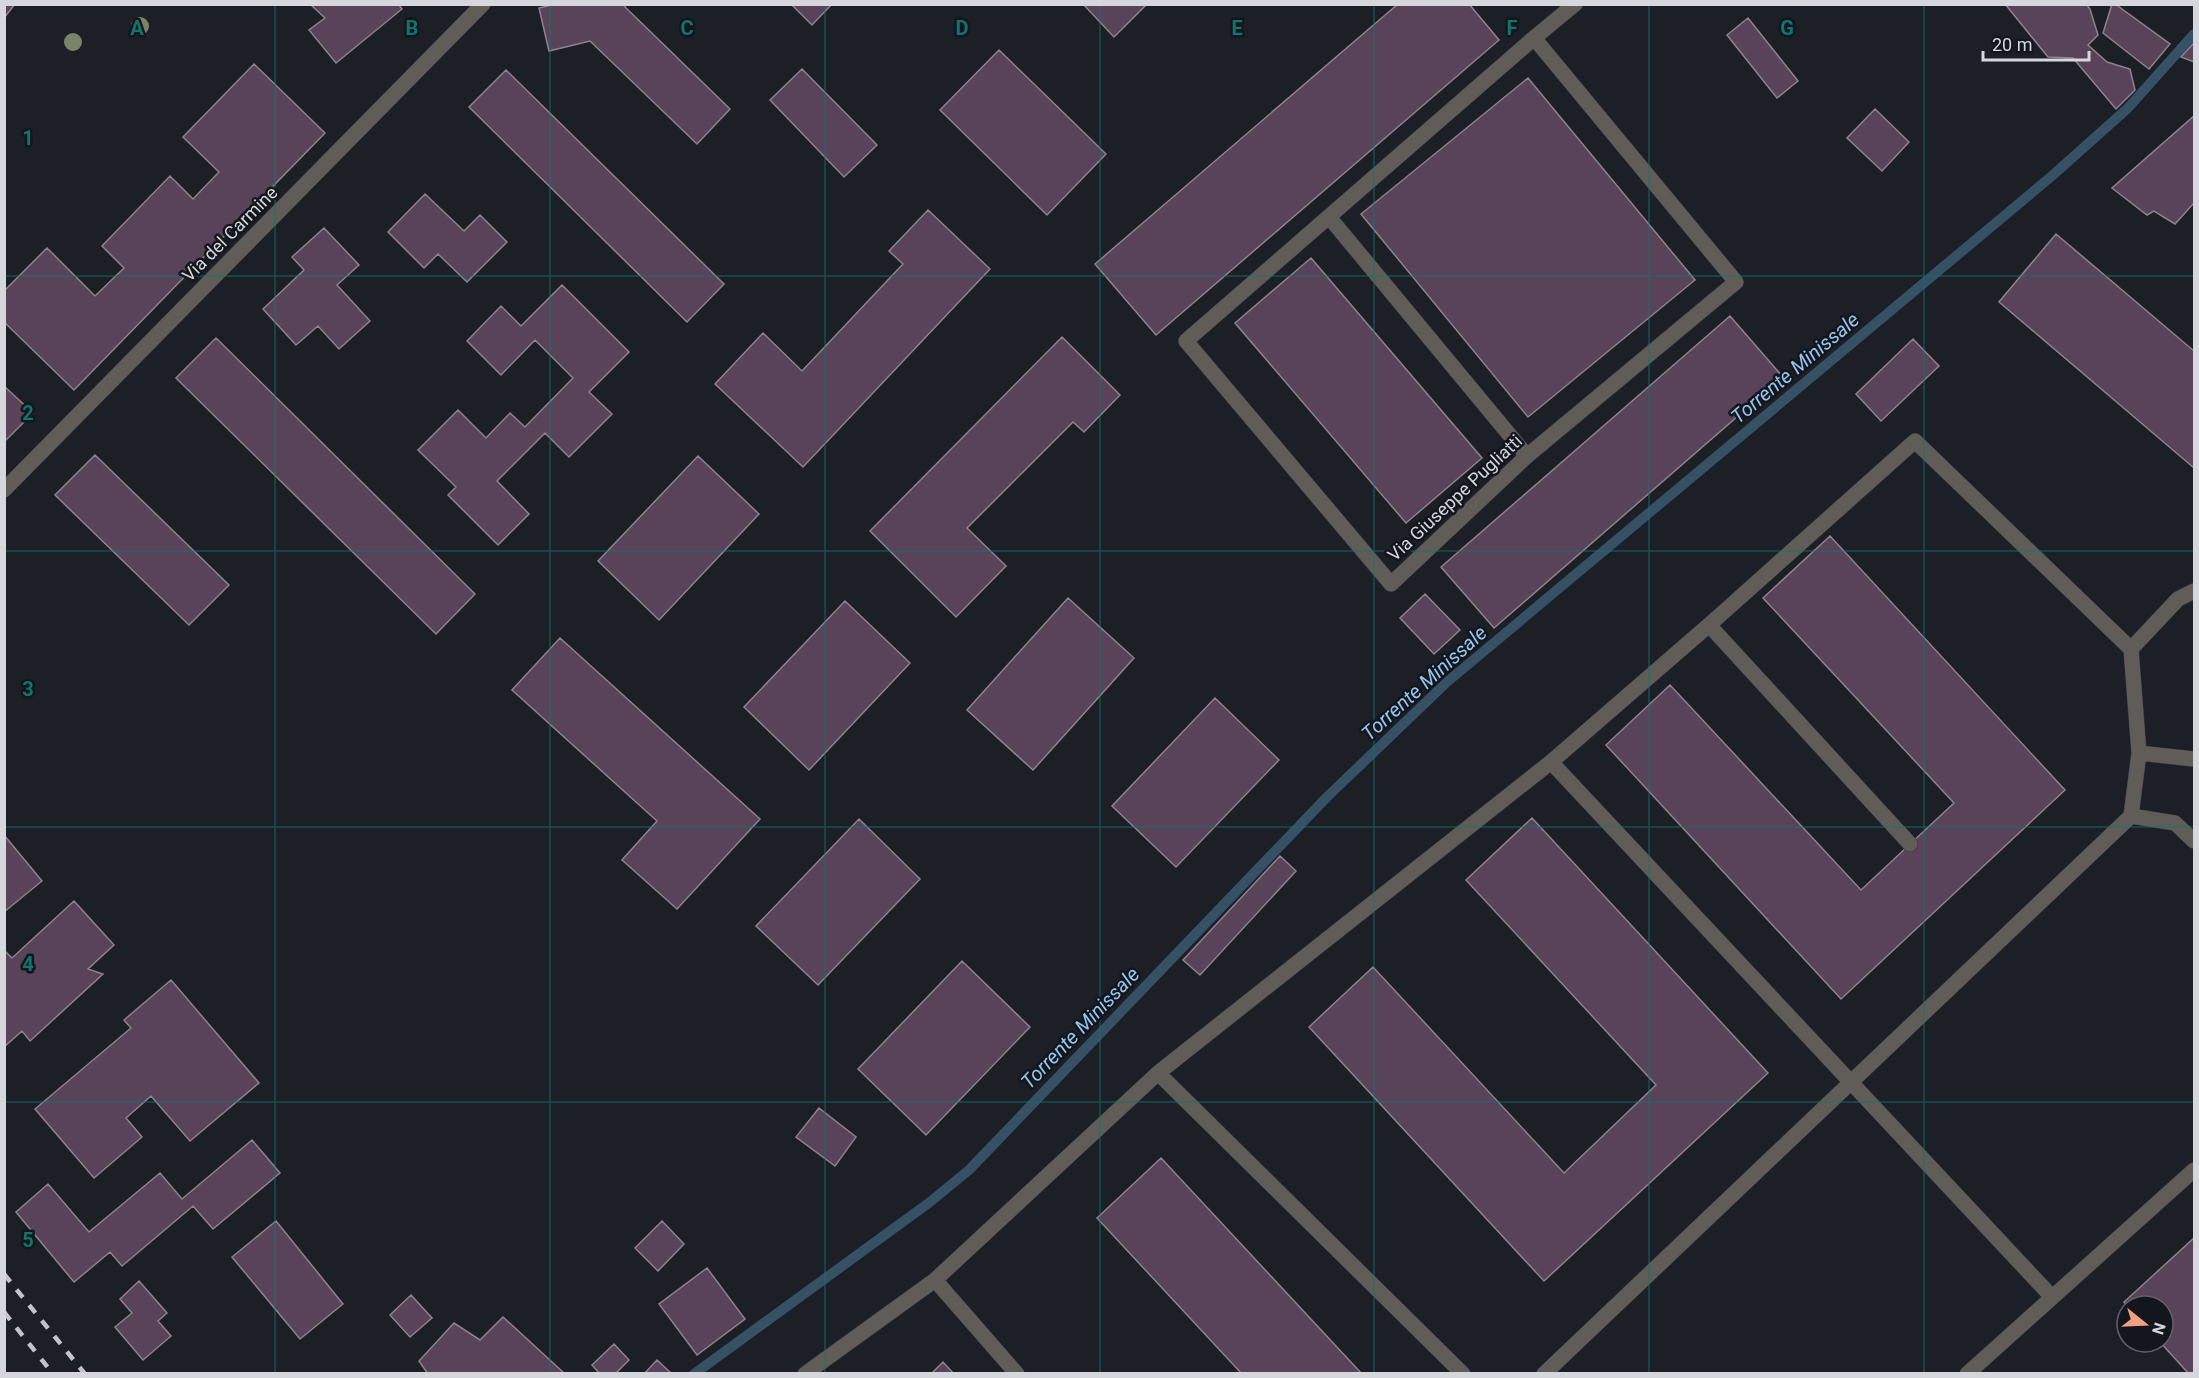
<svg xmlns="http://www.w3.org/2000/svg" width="2199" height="1378" font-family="Roboto,sans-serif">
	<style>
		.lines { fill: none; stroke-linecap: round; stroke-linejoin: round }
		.stream { stroke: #365064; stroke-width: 10 }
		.building { fill: #584359; stroke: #8c838c; stroke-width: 1.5 }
		.service-casing { stroke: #373940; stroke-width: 16 }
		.minor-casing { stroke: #373940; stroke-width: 16 }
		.service { stroke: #605d59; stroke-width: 15 }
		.minor { stroke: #605d59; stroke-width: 15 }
		.rail { stroke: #c3c4ca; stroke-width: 4.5; stroke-dasharray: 10 10; stroke-linecap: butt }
		.tree { fill: #788368 }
		.grid { fill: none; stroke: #0f766e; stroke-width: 1.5; stroke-opacity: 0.55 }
		.labels { text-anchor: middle; stroke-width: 5; stroke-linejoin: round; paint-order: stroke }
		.street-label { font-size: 18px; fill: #d6d7dd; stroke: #14161e }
		.water-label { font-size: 20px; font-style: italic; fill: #95c7ed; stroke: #14161e }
		.grid-label { font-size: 20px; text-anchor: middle; font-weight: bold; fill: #0f766e; stroke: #14161e; stroke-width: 5; stroke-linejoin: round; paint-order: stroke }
	</style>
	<rect width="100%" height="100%" fill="#1d1f27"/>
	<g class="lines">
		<path class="stream" d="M694 1374 930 1202 969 1170 1327 797 1447 682 2053 175 2128 108 2194 34"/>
	</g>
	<path class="building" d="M4 4H15L4 18Z
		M310 4H398L402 9 336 63 309 30 325 18Z
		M556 4H625V7L730 109 697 144 590 41 549 51 539 8Z
		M791 4H832L812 25Z
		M1083 4H1147L1114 37Z
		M1398 4H1469L1499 40 1156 335 1095 264Z
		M2005 4H2086L2090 9 2098 35 2088 45 2107 62 2130 69 2135 90 2116 109 2073 58 2048 57Z
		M2112 4H2115L2170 44 2149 69 2103 33Z
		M1748 18 1798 81 1777 98 1727 35Z
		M2194 43V62L2181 57Z
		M999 50 1106 154 1047 215 940 110Z
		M254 64 325 133 74 390 4 322V291L47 248 95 296 124 268 102 246 170 176 193 199 219 172 183 137Z
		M802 69 877 145 844 177 770 100Z
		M506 70 724 284 687 322 469 107Z
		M1528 78 1695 280 1528 417 1361 214Z
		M1875 109 1909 142 1882 171 1847 138Z
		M2194 116V203L2175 224 2154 211 2147 215 2112 188Z
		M425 194 464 231 480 215 507 242 467 282 438 254 424 268 388 232Z
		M928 210 990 269 803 467 715 384 763 333 802 371 903 264 889 251Z
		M324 228 359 265 337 285 370 321 339 349 318 326 296 345 263 309 304 270 292 257Z
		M2056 234 2194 351V468L1999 302Z
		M1311 258 1482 458 1406 523 1235 323Z
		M562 285 629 352 589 392 612 414 569 457 545 433 497 481 529 514 498 545 448 495 456 487 418 450 458 410 486 438 510 413 525 427 573 378 535 340 501 375 467 341 501 306 521 326Z
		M1730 316 1783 377 1494 628 1441 567Z
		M1062 337 1120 395 1084 432 1073 422 967 528 1006 566 956 617 870 531Z
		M216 338 475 594 436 634 176 378Z
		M1913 339 1939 366 1881 421 1856 394Z
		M4 386 33 413 4 442Z
		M95 455 229 585 189 625 55 495Z
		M698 456 759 514 659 620 598 561Z
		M1830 536 2065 790 1841 999 1606 745 1670 685 1861 890 1954 803 1763 598Z
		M1425 594 1460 630 1434 654 1400 618Z
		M1068 598 1134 658 1033 770 967 710Z
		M845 601 910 663 809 770 744 707Z
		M560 638 760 819 677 909 622 860 657 821 512 690Z
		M1215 698 1279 760 1176 867 1112 806Z
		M1532 818 1768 1073 1544 1281 1309 1027 1373 967 1564 1173 1656 1085 1466 880Z
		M859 819 920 879 818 985 756 926Z
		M4 835 42 881 4 912Z
		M1280 856 1296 871 1200 975 1183 960Z
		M74 901 114 945 88 969 103 974 30 1041 22 1031 4 1047V950L12 958Z
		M962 961 1030 1027 926 1135 858 1069Z
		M171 980 259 1083 190 1141 151 1096 126 1118 142 1137 94 1178 35 1109 131 1028 124 1020Z
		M819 1108 856 1137 835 1166 796 1137Z
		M252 1140 280 1173 213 1229 193 1206 122 1266 110 1252 74 1282 16 1212 48 1184 89 1232 160 1173 182 1199Z
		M1161 1158 1362 1374H1242L1097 1218Z
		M276 1221 343 1304 300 1339 232 1257Z
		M662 1221 684 1244 658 1271 635 1248Z
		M2194 1238V1374H2189L2160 1342H2163V1306H2127L2124 1302Z
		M707 1268 745 1319 697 1355 659 1304Z
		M139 1281 167 1313 158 1321 171 1336 143 1360 115 1327 132 1313 120 1299Z
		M411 1295 432 1318 410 1337 390 1315Z
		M503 1317 565 1374H428L419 1361 454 1323 480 1340Z
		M614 1344 629 1360 615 1374H600L592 1365Z
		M657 1360 672 1374H644Z
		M943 1362 954 1374H931Z"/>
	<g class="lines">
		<defs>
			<path id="service" d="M1329 217 1527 456
				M1709 625 1915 441 2131 649
				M2139 753 2194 759
				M2131 816 2139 753 2131 649 2178 599 2194 591
				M1910 844 1709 625 1551 762 2052 1297
				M1158 1073 1551 762
				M935 1280 1017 1374
				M805 1374 935 1280 1158 1073 1463 1374
				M1544 1374 2131 816 2175 823 2194 841
				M1967 1374 2194 1170"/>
			<path id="minor" d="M1534 38 1736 282 1527 456 1391 584 1186 341 1534 38 1575 4
				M4 490 483 4"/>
		</defs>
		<use href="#service" class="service-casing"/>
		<use href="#minor" class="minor-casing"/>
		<use href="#service" class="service"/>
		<use href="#minor" class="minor"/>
		<path class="rail" d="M4 1274 85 1374
			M4 1312 53 1374"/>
	</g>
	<g class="tree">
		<circle cx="140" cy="26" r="9"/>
		<circle cx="73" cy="42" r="9"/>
	</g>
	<path class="grid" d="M275 4V1374M550 4V1374M825 4V1374M1100 4V1374M1374 4V1374M1649 4V1374M1924 4V1374M4 276H2194M4 551H2194M4 827H2194M4 1102H2194"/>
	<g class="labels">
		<g class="street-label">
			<text transform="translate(230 234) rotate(-45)" y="6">Via del Carmine</text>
			<text transform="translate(1455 498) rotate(-43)" y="6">Via Giuseppe Pugliatti</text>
		</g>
		<g class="water-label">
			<text transform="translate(1795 368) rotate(-40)" y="7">Torrente Minissale</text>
			<text transform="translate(1424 683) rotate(-42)" y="7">Torrente Minissale</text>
			<text transform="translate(1080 1028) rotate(-46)" y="7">Torrente Minissale</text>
		</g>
	</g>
	<g class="grid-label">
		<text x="137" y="35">A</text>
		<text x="412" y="35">B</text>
		<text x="687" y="35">C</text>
		<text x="962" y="35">D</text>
		<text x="1237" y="35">E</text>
		<text x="1512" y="35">F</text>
		<text x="1787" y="35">G</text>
		<text x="28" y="145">1</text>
		<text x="28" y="420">2</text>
		<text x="28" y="696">3</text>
		<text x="28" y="971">4</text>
		<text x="28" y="1247">5</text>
	</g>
	<rect width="2199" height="1378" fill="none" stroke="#d6d7dd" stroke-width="12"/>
	<g transform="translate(2145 1324) rotate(108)"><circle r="28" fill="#14161e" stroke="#62636a" stroke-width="1.5"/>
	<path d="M0-4.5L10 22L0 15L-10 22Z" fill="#f39f86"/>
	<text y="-9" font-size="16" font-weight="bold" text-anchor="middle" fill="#d6d7dd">N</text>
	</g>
	<path d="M1983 51v9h106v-9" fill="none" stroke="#d6d7dd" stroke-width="3"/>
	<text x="1992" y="51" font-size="18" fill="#d6d7dd" stroke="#14161e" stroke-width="4.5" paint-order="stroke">20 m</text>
</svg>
